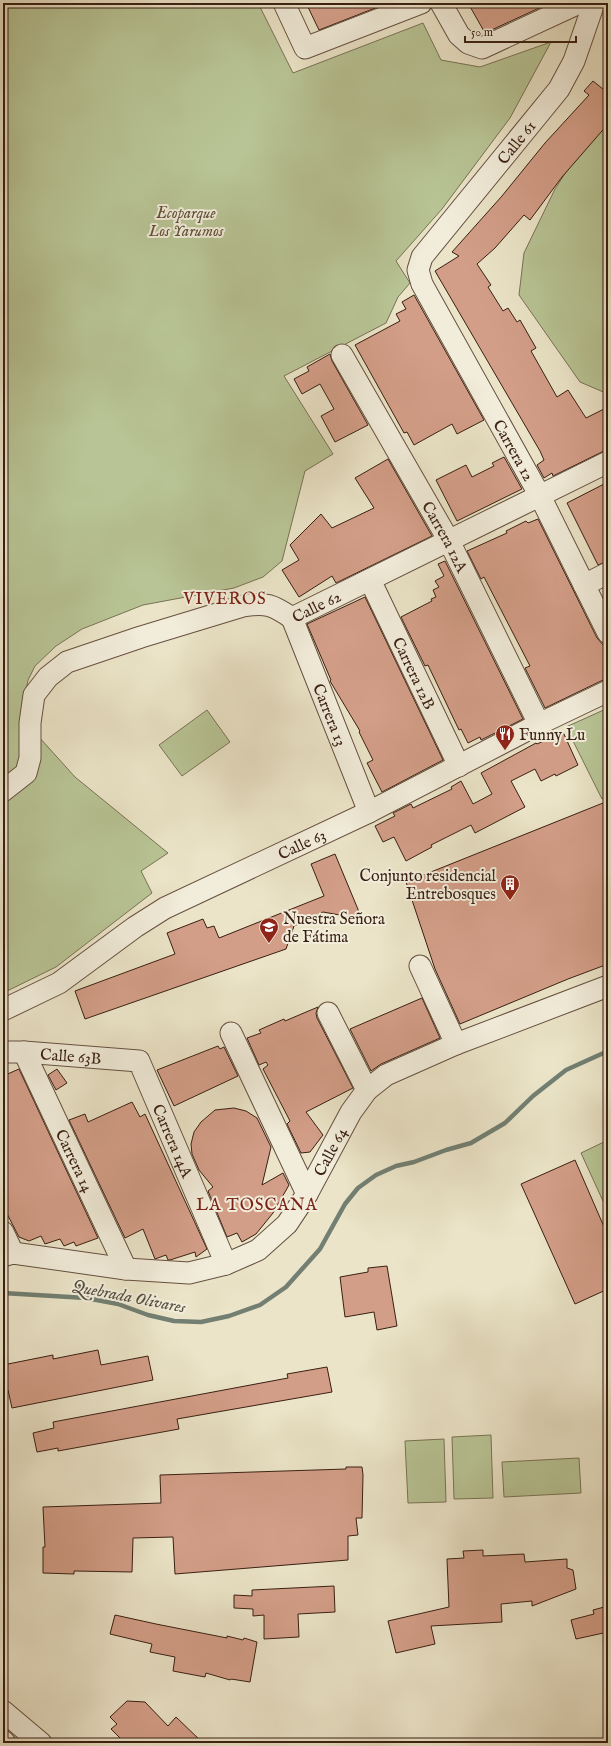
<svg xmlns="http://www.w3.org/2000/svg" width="611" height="1746" font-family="'IM FELL English',serif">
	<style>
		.green { fill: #b8c495; stroke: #787254 }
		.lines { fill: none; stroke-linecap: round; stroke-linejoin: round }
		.stream { stroke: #727f72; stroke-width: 4.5 }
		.building { fill: #d39e88; stroke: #391f12 }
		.minor-casing { stroke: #665040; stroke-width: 23 }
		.minor { stroke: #f2eddb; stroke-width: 21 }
		.labels { text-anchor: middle; stroke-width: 4; stroke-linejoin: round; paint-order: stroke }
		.street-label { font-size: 16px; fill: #391f12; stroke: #f2eddb }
		.park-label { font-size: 16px; font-style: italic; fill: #5f5139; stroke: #f2eddb }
		.poi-label { font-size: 16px; fill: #391f12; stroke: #f2eddb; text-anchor: start }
		.neighbourhood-label { font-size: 17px; letter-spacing: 1px; fill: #7a1f14; stroke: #f2eddb }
		.water-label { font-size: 17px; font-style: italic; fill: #564f42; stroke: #f2eddb }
	</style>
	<rect width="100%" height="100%" fill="#ebe4c8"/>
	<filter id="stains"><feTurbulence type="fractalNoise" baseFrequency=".005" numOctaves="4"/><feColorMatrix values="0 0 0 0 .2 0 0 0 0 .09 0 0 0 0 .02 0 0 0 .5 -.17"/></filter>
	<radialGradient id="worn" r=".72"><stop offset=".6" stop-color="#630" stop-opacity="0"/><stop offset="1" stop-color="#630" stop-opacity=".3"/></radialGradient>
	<path class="green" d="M3 3H258L293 73 423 23 441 60 480 67 551 42 510 118 442 209 396 261 410 283 398 297 386 323 284 376 333 454 305 471 282 561 263 577 234 588 143 605 82 629 56 646 35 666 28 680 21 717 75 777 168 853 141 871 152 893 56 967 3 993Z
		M608 107V394L580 382 519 295 524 253 555 189Z
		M608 708V796L602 799 566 727Z
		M207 710 230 742 182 776 159 745Z
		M608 1140V1212L581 1153Z
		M491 1435 493 1498 454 1499 452 1437Z
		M444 1439 446 1502 408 1503 405 1441Z
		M579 1458 581 1493 504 1497 502 1462Z"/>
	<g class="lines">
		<path class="stream" d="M3 1293 86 1298 118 1304 148 1315 174 1321 201 1322 229 1316 260 1305 286 1287 320 1249 345 1204 358 1188 376 1175 396 1166 414 1162 446 1150 471 1143 505 1123 533 1096 566 1070 608 1051"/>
	</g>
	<path class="building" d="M306 3H388L319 30Z
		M468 3H550L485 33Z
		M593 81 608 93V124L562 177 530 220 524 215 495 248 477 264 491 285 488 287 503 311 508 308 517 322 520 320 536 348 531 351 557 397 568 390 586 418 608 407V449L553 476 552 473 544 478 537 465 544 460 540 451 435 271 459 256 452 252 502 196 545 143 589 95 584 91Z
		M414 295 484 420 457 434 452 424 414 445 407 432 404 433 355 345 400 321 396 314 406 309 402 302Z
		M330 354 332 361 368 425 335 442 321 416 334 409 320 384 302 394 294 379 309 371 307 367Z
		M504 457 522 489 457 521 436 480 466 465 472 477 494 466 492 463Z
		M388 459 432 536 336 583 332 576 299 597 282 570 299 560 290 545 321 514 332 528 374 508 355 478Z
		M608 482V561L598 565 567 503Z
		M538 519 597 638 604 646 608 645V679L603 680 545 708 525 668 530 666 484 577 481 579 467 551 507 533 506 531 526 521 528 523Z
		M445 561 523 719 481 740 480 737 468 743 461 729 459 730 428 665 425 666 401 617 432 601 431 599 436 597 433 590 439 587 435 581 444 576 438 564Z
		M365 597 443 760 382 792 367 763 373 760 359 732 360 731 330 681 331 680 307 624Z
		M563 732 578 765 556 776 555 774 541 781 535 769 511 781 525 807 475 833 471 825 431 845 432 847 406 861 394 837 383 842 375 826 395 816 393 813 411 804 413 808 452 789 451 787 461 781 473 804 492 794 481 773 536 743 537 744Z
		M608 801V964L568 979 460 1024 435 969 406 882Z
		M335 854 362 919 323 912 294 926 286 949 85 1019 75 991 175 954 167 933 203 919 207 928 214 926 219 938 324 896 311 864Z
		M422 998 440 1038 381 1064 371 1071 350 1029Z
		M318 1007 316 1013 317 1018 353 1088 306 1112 323 1135 310 1152 301 1153 287 1124 290 1121 263 1069 268 1065 266 1062 259 1065 247 1038 261 1033 259 1030 284 1019 285 1021Z
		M218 1046 220 1049 224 1047 238 1076 174 1106 157 1070Z
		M19 1069 98 1238 76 1246 74 1242 64 1246 60 1239 45 1244 41 1236 29 1241 19 1237 3 1206V1076Z
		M57 1069 67 1083 56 1090 48 1075Z
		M132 1102 140 1117 145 1114 207 1249 196 1257 195 1252 170 1260H168L166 1255 155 1259 143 1229 125 1238 69 1120 85 1114 88 1122Z
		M234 1108 246 1111 257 1118 271 1147 262 1185 283 1173 289 1185 273 1213 256 1234 242 1242 237 1233 227 1237 208 1191 213 1187 199 1170 192 1154 191 1144 194 1132 201 1122 215 1110Z
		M575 1160 608 1236V1289L575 1304 521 1184Z
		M387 1266 397 1326 377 1330 374 1312 345 1317 340 1277 368 1272V1268Z
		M98 1350 101 1365 148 1356 153 1380 12 1408 8 1390 3 1392V1365L53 1355V1359Z
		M327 1367 332 1392 177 1419 179 1429 58 1451V1448L37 1452 33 1433 54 1428 53 1422 288 1378 287 1374Z
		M346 1467H362L363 1475 362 1518H356L358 1535 348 1536V1560L175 1574 173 1537 133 1538 132 1572 74 1571V1574L43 1573V1547H45L43 1507 161 1503 160 1475 346 1469Z
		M483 1550V1556L524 1554 525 1562 567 1559V1568L573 1570 576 1589 532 1606V1601L501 1604 502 1622 431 1626 435 1644 396 1653 388 1621 449 1607 447 1559 464 1558 463 1551Z
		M334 1586 335 1612 298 1614 299 1637 264 1639V1615L253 1616V1609L234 1608V1595L252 1596V1590Z
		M608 1606V1632L576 1639 571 1620 594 1614 593 1610Z
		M115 1615 156 1624 227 1638V1636L243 1640 244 1638 257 1642 250 1682 231 1679 230 1680 206 1673 205 1677 173 1671 175 1657 150 1652 152 1644 110 1634Z
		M127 1701 145 1702 168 1726 176 1717 203 1743H125L111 1729 117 1724 110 1717Z"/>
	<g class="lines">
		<defs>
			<g id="minor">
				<path d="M284 3 305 48 421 3"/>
				<path d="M441 3 459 35 468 43 482 48 579 3"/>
				<path id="s1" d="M594 3 574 61 559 89 422 257 418 270 422 284 540 496 608 633"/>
				<path id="s2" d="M342 355 449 541 539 724"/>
				<path id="s3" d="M370 580 459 766"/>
				<path d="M584 585 608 573"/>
				<path id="s4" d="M292 618 608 462"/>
				<path id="s5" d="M292 618 369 812"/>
				<path d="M3 791 26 773 30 758V723L34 695 48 677 67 662 141 637 243 606C266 602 273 605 292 618"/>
				<path d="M420 966 456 1044"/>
				<path id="s6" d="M3 1010 59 983 135 927 165 908 369 812 539 724 608 691"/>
				<path d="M328 1013 367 1090"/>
				<path d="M231 1033 307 1194"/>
				<path id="s7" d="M3 1052H24L139 1061 226 1264"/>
				<path id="s8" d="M24 1052 126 1269"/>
				<path d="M3 1232 13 1253"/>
				<path id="s9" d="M3 1256 13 1253 126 1269 189 1273 226 1264 258 1250 287 1224 307 1194 351 1112 367 1090 386 1075 456 1044 608 986"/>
				<path d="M3 1711 41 1743"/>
				<path d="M3 1741 5 1743"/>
			</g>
		</defs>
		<use href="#minor" class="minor-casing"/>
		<use href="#minor" class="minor"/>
	</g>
	<defs>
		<symbol id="restaurant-pin" viewBox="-11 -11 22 30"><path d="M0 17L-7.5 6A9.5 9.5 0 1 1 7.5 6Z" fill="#8f2418" stroke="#f2eddb"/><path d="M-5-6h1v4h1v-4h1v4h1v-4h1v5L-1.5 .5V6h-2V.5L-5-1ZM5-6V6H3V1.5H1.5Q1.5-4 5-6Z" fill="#fff"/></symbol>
		<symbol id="building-pin" viewBox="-11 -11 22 30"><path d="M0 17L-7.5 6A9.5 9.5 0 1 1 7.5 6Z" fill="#8f2418" stroke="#f2eddb"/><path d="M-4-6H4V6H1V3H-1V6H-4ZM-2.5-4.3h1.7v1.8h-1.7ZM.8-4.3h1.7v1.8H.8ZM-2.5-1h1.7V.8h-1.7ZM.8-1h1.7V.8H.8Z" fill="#fff"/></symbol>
		<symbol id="school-pin" viewBox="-11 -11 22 30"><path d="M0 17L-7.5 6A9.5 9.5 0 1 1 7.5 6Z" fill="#8f2418" stroke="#f2eddb"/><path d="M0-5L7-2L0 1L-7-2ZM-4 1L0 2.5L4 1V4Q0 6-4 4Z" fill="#fff"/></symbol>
	</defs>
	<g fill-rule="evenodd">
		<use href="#restaurant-pin" x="494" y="723" width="22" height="30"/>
		<use href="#building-pin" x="499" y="873" width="22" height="30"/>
		<use href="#school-pin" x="258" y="916" width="22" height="30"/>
	</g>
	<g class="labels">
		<g class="street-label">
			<text transform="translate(516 142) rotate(-51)" y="6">Calle 61</text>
			<text dy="6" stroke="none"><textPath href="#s1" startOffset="528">Carrera 12</textPath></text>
			<text dy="6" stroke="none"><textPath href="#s2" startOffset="209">Carrera 12A</textPath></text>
			<text dy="6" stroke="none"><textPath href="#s4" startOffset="27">Calle 62</textPath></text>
			<text dy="6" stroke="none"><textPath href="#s3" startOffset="103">Carrera 12B</textPath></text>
			<text dy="6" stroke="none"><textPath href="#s5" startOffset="104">Carrera 13</textPath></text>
			<text dy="6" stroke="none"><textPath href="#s6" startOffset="343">Calle 63</textPath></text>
			<text dy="6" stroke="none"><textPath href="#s7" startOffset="68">Calle 63B</textPath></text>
			<text dy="6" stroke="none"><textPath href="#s7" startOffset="223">Carrera 14A</textPath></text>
			<text dy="6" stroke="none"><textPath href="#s9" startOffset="384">Calle 64</textPath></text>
			<text dy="6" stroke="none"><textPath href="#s8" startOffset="120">Carrera 14</textPath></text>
		</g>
		<g class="park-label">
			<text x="186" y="218">Ecoparque<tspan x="186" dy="18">Los Yarumos</tspan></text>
		</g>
		<g class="poi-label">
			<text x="519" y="740">Funny Lu</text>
			<text x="496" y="881" text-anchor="end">Conjunto residencial<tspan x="496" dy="18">Entrebosques</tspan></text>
			<text x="283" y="924">Nuestra Señora<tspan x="283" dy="18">de Fátima</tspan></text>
		</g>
		<g class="neighbourhood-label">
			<text x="225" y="604">VIVEROS</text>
			<text x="257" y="1210">LA TOSCANA</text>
		</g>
		<g class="water-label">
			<text transform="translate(129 1296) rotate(11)" y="6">Quebrada Olivares</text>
		</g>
	</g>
	<rect width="611" height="1746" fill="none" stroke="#ebe4c8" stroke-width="16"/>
	<rect x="4" y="4" width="603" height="1738" fill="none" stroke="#391f12" stroke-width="2"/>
	<rect x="8" y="8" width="595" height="1730" fill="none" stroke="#391f12"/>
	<path d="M465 36v6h111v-6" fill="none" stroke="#391f12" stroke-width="2"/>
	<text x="471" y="36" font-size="12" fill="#391f12" stroke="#f2eddb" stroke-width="3" paint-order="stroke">50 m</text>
	<rect width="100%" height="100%" filter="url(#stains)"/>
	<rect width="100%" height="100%" fill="url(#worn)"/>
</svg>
